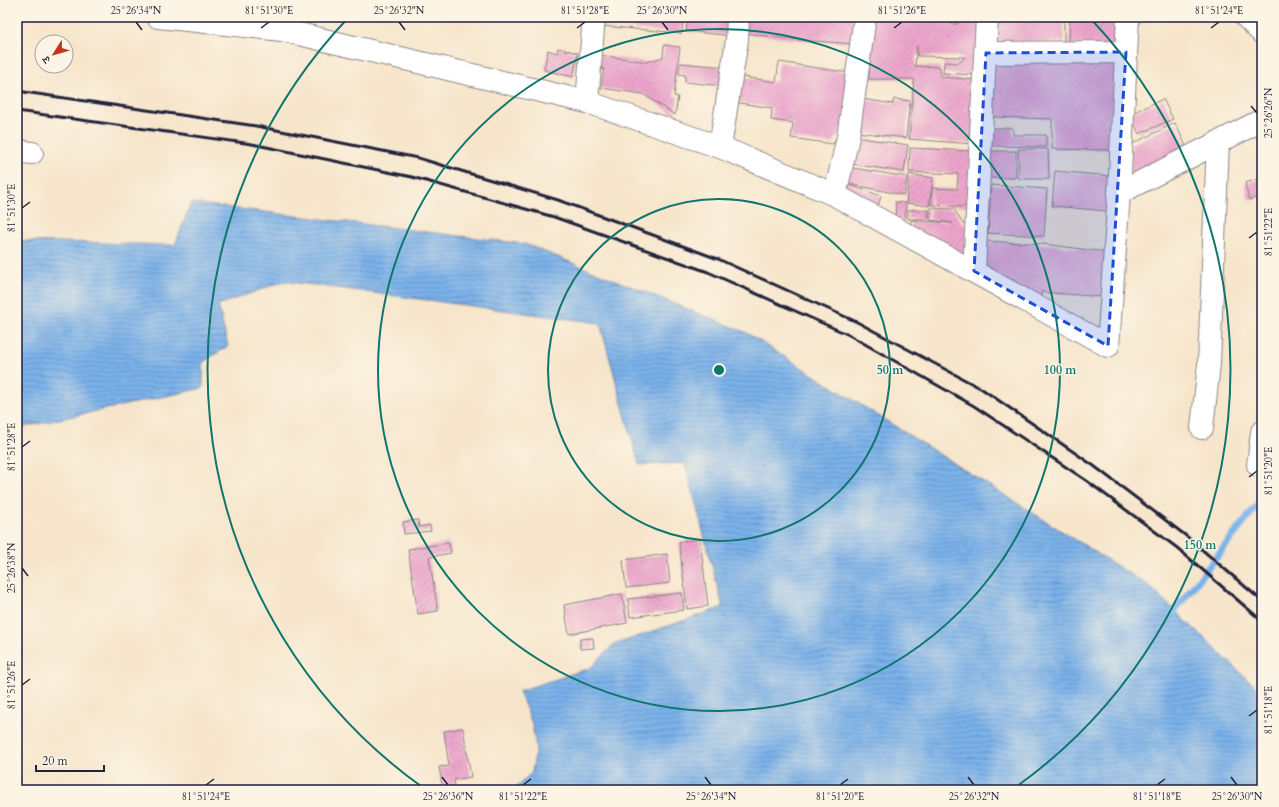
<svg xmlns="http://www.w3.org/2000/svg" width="1279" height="807" font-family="Cardo,'Noto Serif Devanagari',serif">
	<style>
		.water { fill: url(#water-rules); stroke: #4e6a92 }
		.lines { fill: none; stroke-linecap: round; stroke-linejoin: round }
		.stream { stroke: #7bb2ea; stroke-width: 7 }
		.building { fill: url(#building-hatch) }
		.street-casing { stroke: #8c8483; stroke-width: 24 }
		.street { stroke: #fff; stroke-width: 22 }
		.rail { stroke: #22223b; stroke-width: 3 }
		.marked { fill: #1d4ed8; fill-opacity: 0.2; stroke: #1d4ed8; stroke-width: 3; stroke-dasharray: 8 5; stroke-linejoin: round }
		.ticks { fill: none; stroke: #22223b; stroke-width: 1.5 }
		.ring { fill: none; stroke: #0f766e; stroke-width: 2 }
		.centre { fill: #0f766e; stroke: #fcf5e5; stroke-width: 2 }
		.ring-label { font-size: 12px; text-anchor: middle; font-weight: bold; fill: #0f766e; stroke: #fcf5e5; stroke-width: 3; stroke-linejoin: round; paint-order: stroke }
		.neatline { fill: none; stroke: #22223b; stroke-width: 1.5 }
		.ticks-label { font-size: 10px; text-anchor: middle; fill: #22223b }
	</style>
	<defs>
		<pattern id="water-rules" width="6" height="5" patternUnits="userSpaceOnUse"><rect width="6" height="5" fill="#7bb2ea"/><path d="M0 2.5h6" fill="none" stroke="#6490bf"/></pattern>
		<pattern id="building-hatch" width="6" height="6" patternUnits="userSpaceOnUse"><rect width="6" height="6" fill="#eca5cc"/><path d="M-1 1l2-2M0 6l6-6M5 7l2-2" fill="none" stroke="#ca8eb0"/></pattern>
	</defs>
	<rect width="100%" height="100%" fill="#fcf5e5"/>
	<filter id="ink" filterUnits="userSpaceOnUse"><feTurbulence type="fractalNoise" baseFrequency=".025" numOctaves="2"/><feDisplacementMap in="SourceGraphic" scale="8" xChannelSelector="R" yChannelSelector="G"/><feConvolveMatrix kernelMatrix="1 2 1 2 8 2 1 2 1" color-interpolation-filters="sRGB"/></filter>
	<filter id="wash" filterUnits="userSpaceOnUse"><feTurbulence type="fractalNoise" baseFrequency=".012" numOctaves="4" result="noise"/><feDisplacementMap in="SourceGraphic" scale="16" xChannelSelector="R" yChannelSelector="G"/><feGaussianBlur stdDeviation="0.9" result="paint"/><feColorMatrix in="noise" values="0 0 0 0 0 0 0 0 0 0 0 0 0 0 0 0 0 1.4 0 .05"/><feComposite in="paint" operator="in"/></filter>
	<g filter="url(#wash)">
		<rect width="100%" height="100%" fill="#f6e5cb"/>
		<path class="water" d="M191 203 525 244 745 332 1149 586 1262 693V790H514L532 772 536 748 532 724 519 691 590 668 613 645 723 607 685 463 639 465 600 323 284 281 218 305 228 346 203 362V388L23 427 17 414V241L175 245Z"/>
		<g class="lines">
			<path class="stream" d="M1175 610 1262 499"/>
		</g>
		<g id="blocks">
			<path class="building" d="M601 17H683L682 33 601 26Z
				M688 17H735L733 36 686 31Z
				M745 17H859L856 44 798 40 743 33Z
				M871 17H951V24H958V17L983 18 979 75 943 73 944 62 959 63 965 57 917 56V46L915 66 940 67 941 77 976 80 973 144 909 139 914 79H869Z
				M994 17H1064V42H993Z
				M1070 17 1118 18 1117 46 1069 45Z
				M664 45 680 47 674 96 678 97 675 115 643 94 601 88 604 69 597 68 599 55 647 62 663 57Z
				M558 48 578 53 573 77 544 70 548 50 557 53Z
				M994 56 1115 61 1110 150 1052 149V119L992 117Z
				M779 62 850 73 842 126 833 144 791 138 793 123 771 120 772 108 733 102 737 76 776 82Z
				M680 63 725 67 723 86 685 82V75L679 74Z
				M862 99 893 104 894 99 910 101 906 138 857 132Z
				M1163 99 1173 119 1139 134 1130 114Z
				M1175 123 1187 148 1130 176 1132 144Z
				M992 128H1013V135H1046V147L992 146Z
				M855 137 908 145 904 172 852 164Z
				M910 148 971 151 968 207 931 205 932 188 957 189 958 174 909 172Z
				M1018 149H1048L1049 179H1019Z
				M991 151H1016V178H990Z
				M847 167 907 177 904 195 844 183Z
				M1055 171 1110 176 1107 211 1052 206Z
				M909 174 933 178 929 206 906 203Z
				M1262 178V196L1249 200 1245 183Z
				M844 183 881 196 877 210 839 197Z
				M991 185 1047 189 1044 236 988 233Z
				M896 202 906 203 905 221 895 220Z
				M930 208 954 209 963 224H967L965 259 911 229V220L953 223 930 220Z
				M908 210H928V219H908Z
				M985 241 1043 244 1106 252 1103 297 1041 292V306L978 270Z
				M418 520 419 527 430 525 431 531 404 534 403 522Z
				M700 539 708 606 687 609 679 542Z
				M449 543 451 553 429 557 438 611 418 614 408 549Z
				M667 554 670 583 626 588 623 560Z
				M682 593 684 610 630 617 628 599Z
				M622 594 627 623 569 634 564 605Z
				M593 638 594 648 580 649V639Z
				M463 728 471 777 454 780 455 790H443L439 767 449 766 444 731Z"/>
		</g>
	</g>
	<g filter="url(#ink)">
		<use href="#blocks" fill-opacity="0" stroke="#8c8483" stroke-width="1"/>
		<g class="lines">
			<defs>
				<path id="street" d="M158 17 282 30 587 102 720 147 835 195 1108 346 1119 193 1128 17
					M1246 17 1262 33
					M986 53 1126 52
					M587 102 594 17
					M720 147 737 40 738 17
					M17 151 32 153
					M1119 193 1262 120
					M835 195 848 137 865 17
					M974 271 987 17
					M1202 428 1209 364 1218 142
					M1258 465 1262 432"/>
			</defs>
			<use href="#street" class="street-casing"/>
			<use href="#street" class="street"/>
			<path class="rail" d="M17 91 256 126 418 158 558 200 718 259 857 322 982 389 1094 466 1185 535 1262 601
				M17 111 252 144 412 177 554 217 708 272 849 335 974 406 1087 481 1176 547 1262 621"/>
		</g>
	</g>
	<path class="marked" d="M1126 52 1108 346 974 271 986 53Z"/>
	<path class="ticks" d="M136 22 142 30M399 22 405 30M662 22 668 30M261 28 269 22M577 28 585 22M894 28 902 22M1211 28 1219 22M1251 106 1257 113M22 208 30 202M1249 238 1257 232M22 447 30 441M1249 477 1257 471M22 568 28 576M22 685 30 679M1249 716 1257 710M442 777 448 785M705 777 711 785M968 777 974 785M1231 777 1237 785M206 785 214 779M523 785 531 779M840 785 848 779M1157 785 1165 779"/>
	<g class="ring">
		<circle cx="719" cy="370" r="171"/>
		<circle cx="719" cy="370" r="341"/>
		<path d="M425 789A512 512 0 0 1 348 18M1090 18A512 512 0 0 1 1013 789"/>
	</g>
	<circle cx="719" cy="370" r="6" class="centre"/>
	<g class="ring-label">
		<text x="890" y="374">50 m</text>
		<text x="1060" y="374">100 m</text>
		<text x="1200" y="549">150 m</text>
	</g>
	<rect width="1279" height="807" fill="none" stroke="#fcf5e5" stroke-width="44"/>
	<g transform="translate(54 54) rotate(233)"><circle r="19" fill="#fcf5e5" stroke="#a5a1a1"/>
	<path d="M0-3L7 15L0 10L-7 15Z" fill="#c8321e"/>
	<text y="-6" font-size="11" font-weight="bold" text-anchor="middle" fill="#22223b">उ</text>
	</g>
	<path d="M36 765v6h68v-6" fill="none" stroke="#22223b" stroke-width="2"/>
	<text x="42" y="765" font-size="12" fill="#22223b" stroke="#fcf5e5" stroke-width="3" paint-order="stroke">20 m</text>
	<rect x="22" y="22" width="1235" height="763" class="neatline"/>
	<g class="ticks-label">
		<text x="136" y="14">25°26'34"N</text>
		<text x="269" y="14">81°51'30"E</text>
		<text x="399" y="14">25°26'32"N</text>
		<text x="585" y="14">81°51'28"E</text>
		<text x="662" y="14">25°26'30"N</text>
		<text x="902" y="14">81°51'26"E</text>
		<text x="1219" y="14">81°51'24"E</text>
		<text transform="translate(1268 113) rotate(-90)" y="4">25°26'26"N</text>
		<text transform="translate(11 208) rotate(-90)" y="4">81°51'30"E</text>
		<text transform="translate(1268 232) rotate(-90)" y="4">81°51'22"E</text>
		<text transform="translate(11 447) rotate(-90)" y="4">81°51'28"E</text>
		<text transform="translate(1268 471) rotate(-90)" y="4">81°51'20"E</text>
		<text transform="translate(11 568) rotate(-90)" y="4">25°26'38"N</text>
		<text transform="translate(11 685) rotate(-90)" y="4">81°51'26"E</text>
		<text transform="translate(1268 710) rotate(-90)" y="4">81°51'18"E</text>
		<text x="206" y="800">81°51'24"E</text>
		<text x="448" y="800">25°26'36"N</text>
		<text x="523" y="800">81°51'22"E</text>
		<text x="711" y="800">25°26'34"N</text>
		<text x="840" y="800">81°51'20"E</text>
		<text x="974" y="800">25°26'32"N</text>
		<text x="1157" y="800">81°51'18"E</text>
		<text x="1237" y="800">25°26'30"N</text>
	</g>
</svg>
